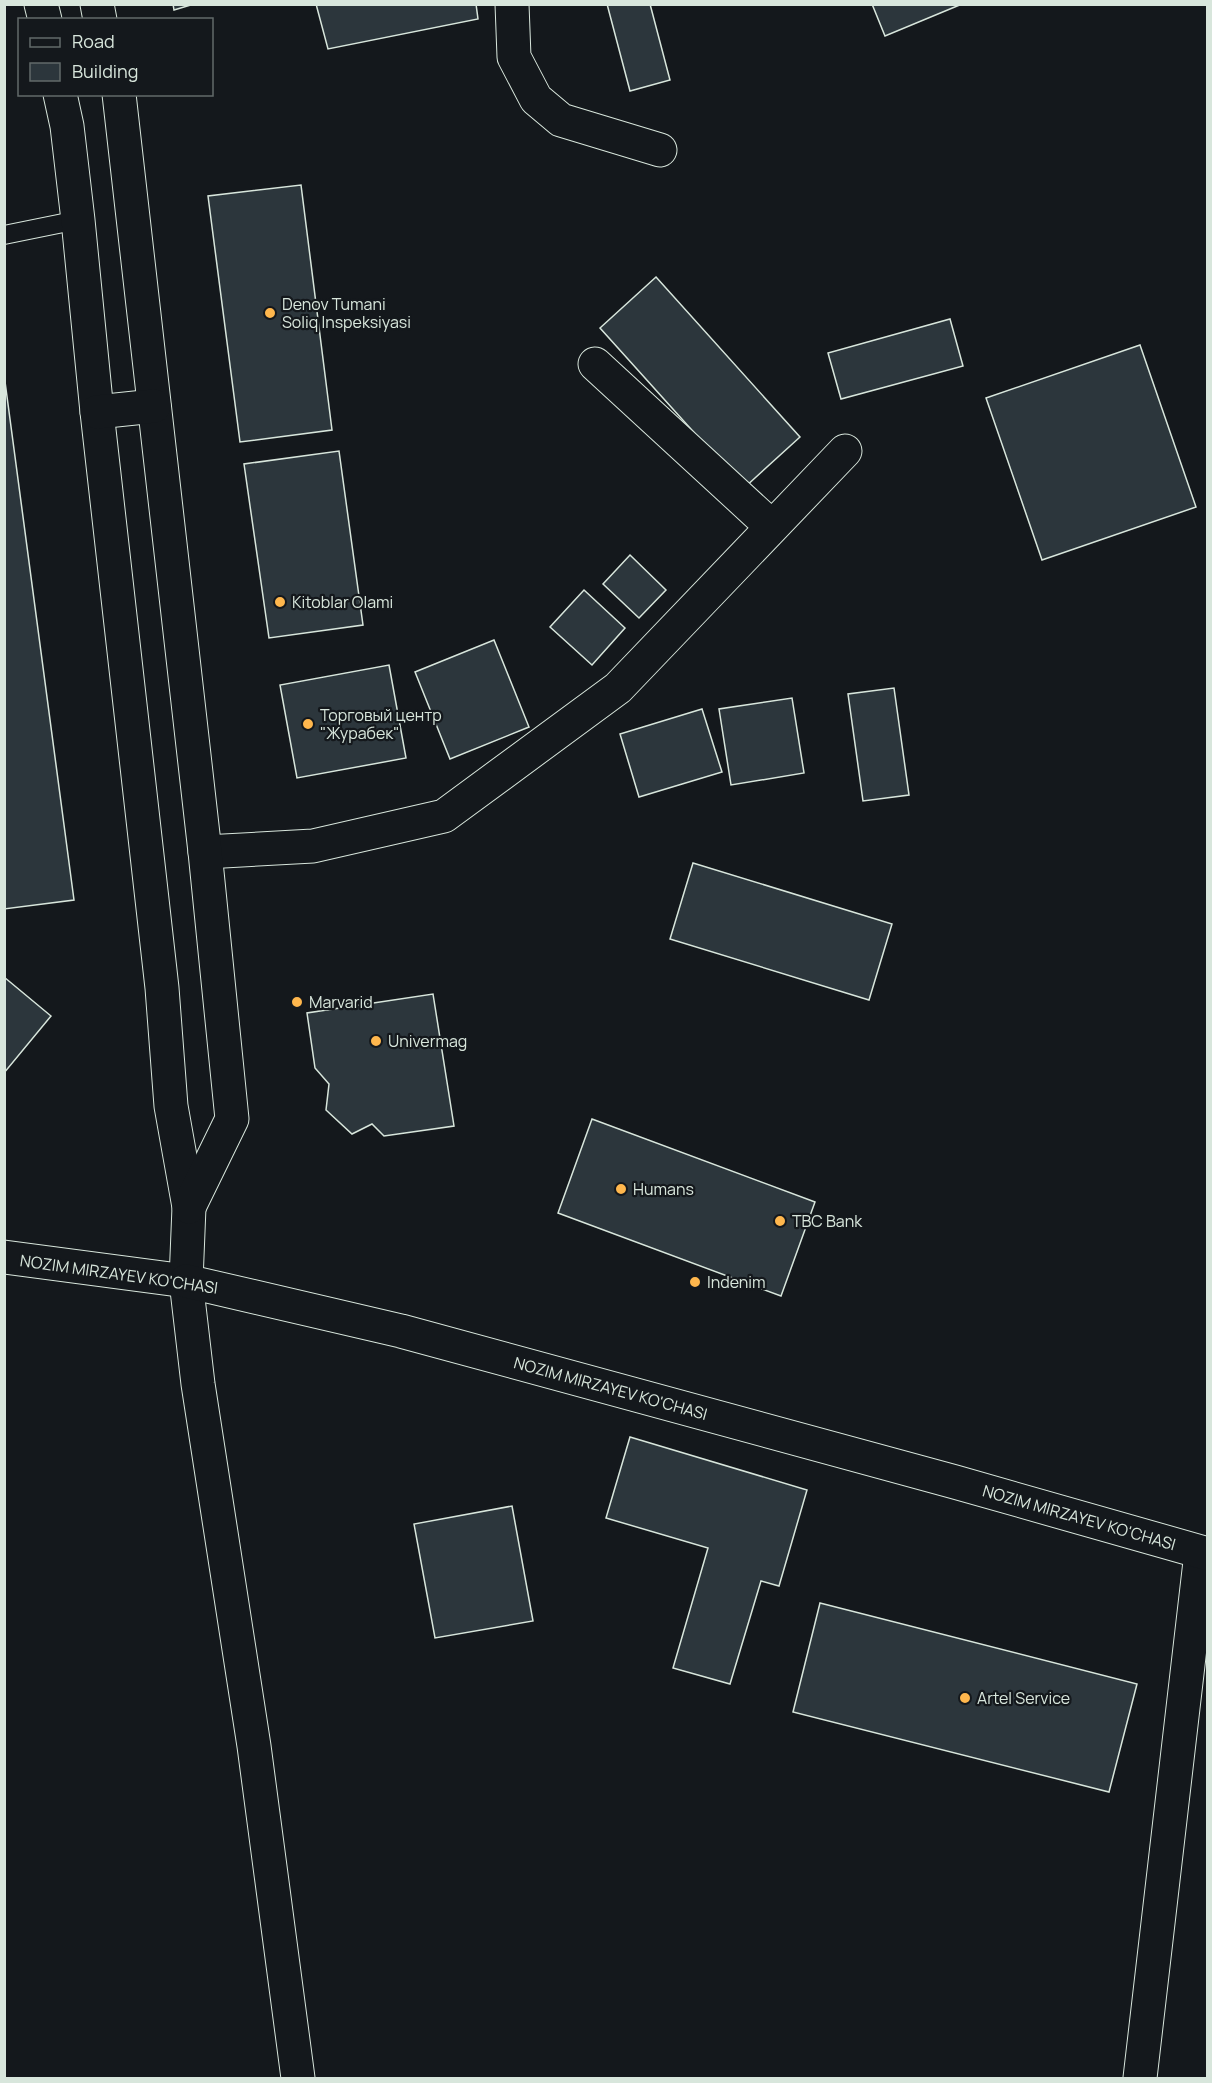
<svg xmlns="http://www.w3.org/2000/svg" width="1212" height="2083" font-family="Manrope,sans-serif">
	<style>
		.building { fill: #2c363c; stroke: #d8e6dc; stroke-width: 1.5 }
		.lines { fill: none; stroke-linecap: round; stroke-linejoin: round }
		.service-casing { stroke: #d8e6dc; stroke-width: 20 }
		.minor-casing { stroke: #d8e6dc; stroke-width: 35 }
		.secondary-casing { stroke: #d8e6dc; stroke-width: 35 }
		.service { stroke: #14181c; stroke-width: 18 }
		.minor { stroke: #14181c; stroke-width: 33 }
		.secondary { stroke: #14181c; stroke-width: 33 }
		.poi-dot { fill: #ffb74d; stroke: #14181c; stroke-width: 2 }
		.labels { text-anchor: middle; stroke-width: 4.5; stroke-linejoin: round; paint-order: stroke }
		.poi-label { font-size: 16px; fill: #d8e6dc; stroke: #14181c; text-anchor: start }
		.street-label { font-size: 16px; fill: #d8e6dc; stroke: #14181c }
	</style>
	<rect width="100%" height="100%" fill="#14181c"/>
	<path class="building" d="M173 4H194L174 10Z
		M316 4H476L478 19 328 49Z
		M607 4H650L670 80 630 91Z
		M872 4H962L885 36Z
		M301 185 332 430 240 442 208 196Z
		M656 277 800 437 744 488 600 328Z
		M950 319 963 366 841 399 828 353Z
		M1140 345 1196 507 1042 560 986 398Z
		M4 374 74 900 4 909Z
		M339 451 363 625 269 638 244 464Z
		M630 555 666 590 639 618 603 584Z
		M584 590 625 628 592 665 550 627Z
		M494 640 529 727 450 759 415 672Z
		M389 665 406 758 297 778 280 685Z
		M894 688 909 795 863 801 848 694Z
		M792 698 804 773 731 785 719 709Z
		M702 709 722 772 639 797 620 734Z
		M693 863 892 924 869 1000 670 939Z
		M4 977 51 1016 4 1073Z
		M433 994 454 1126 384 1136 372 1124 352 1134 326 1110 329 1084 315 1068 307 1013Z
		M592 1119 815 1202 781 1296 558 1213Z
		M630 1437 807 1490 779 1586 761 1581 730 1684 673 1668 708 1548 606 1518Z
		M512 1506 533 1621 435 1638 414 1524Z
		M820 1603 1137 1684 1109 1792 793 1712Z"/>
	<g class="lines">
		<defs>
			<path id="service" d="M4 235 78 220"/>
			<path id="minor" d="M512 4 514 57 536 99 561 120 660 150
				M595 364 771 526
				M205 852 313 846 444 816 618 688 845 451
				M4 1257 186 1281
				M1140 2078 1201 1553"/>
			<g id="secondary">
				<path d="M41 4 45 20"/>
				<path d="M97 4 100 20"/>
				<path d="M60 94 67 126 78 220 97 412 162 988 171 1106 189 1207 186 1281 198 1384 254 1746 298 2078"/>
				<path d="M119 94 205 852 232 1119 189 1207"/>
				<path d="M97 412 154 406"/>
				<path id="s1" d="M186 1281 401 1331 955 1482 1208 1554"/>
			</g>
		</defs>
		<use href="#service" class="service-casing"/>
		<use href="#minor" class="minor-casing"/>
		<use href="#secondary" class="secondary-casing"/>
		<use href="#service" class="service"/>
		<use href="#minor" class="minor"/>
		<use href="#secondary" class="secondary"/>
	</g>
	<g class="poi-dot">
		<circle cx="270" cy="313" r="6"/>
		<circle cx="280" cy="602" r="6"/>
		<circle cx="308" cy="724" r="6"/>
		<circle cx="297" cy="1002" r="6"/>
		<circle cx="376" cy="1041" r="6"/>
		<circle cx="621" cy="1189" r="6"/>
		<circle cx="780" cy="1221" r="6"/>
		<circle cx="695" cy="1282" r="6"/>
		<circle cx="965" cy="1698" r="6"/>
	</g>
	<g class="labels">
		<g class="poi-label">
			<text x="282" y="310">Denov Tumani<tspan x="282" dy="18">Soliq Inspeksiyasi</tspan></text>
			<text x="292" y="608">Kitoblar Olami</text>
			<text x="320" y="721">Торговый центр<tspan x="320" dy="18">"Журабек"</tspan></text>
			<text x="309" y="1008">Marvarid</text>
			<text x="388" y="1047">Univermag</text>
			<text x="633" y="1195">Humans</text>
			<text x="792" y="1227">TBC Bank</text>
			<text x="707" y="1288">Indenim</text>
			<text x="977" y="1704">Artel Service</text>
		</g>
		<g class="street-label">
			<text transform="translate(119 1274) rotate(8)" y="6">NOZIM MIRZAYEV KO'CHASI</text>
			<text dy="6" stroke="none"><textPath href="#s1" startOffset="438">NOZIM MIRZAYEV KO'CHASI</textPath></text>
			<text dy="6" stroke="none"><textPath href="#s1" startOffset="924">NOZIM MIRZAYEV KO'CHASI</textPath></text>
		</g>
	</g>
	<rect width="1212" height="2083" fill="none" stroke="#d8e6dc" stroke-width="12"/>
	<rect x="18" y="18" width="195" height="78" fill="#14181c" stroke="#626a69" stroke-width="1.5"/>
	<rect x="30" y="38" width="30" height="9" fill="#14181c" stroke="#626a69" stroke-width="1.5"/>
	<text x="72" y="48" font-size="18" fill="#d8e6dc">Road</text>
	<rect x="30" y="63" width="30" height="18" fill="#2c363c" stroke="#626a69" stroke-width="1.5"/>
	<text x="72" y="78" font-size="18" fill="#d8e6dc">Building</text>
</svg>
